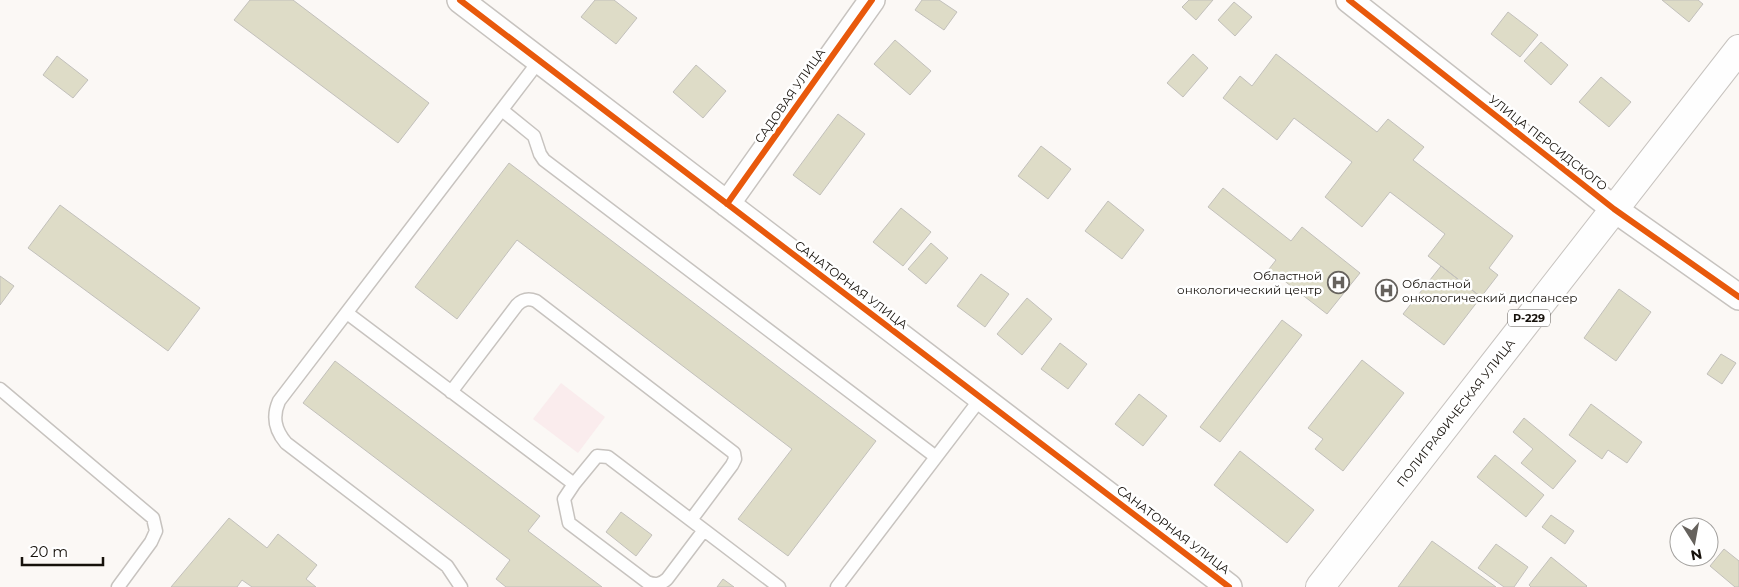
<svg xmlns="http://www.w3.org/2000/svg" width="1739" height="587" font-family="Montserrat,sans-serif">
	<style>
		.green { fill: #faeced }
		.building { fill: #dedcc7; stroke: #c2c0bb }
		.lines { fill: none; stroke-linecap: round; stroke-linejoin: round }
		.lane-casing { stroke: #c7c3bf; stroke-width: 15 }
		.street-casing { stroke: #c7c3bf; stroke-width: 28 }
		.primary-casing { stroke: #c7c3bf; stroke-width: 30 }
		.lane { stroke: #fefefe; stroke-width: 12 }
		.street { stroke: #fefefe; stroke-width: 25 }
		.primary { stroke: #fefefe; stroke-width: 28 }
		.cycleway-casing { stroke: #fff; stroke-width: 9 }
		.cycleway { stroke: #e8590c; stroke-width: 6 }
		.labels { text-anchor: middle; stroke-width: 5; stroke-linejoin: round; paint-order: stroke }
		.shield { fill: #fff; stroke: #5c5854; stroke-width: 1 }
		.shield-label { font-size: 11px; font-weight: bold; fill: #16110b }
		.street-label { font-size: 12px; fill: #16110b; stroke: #fff }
		.poi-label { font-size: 12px; fill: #16110b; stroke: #fff; text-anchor: end }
	</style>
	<rect width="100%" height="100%" fill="#fbf8f5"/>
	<path class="green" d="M561 383 605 417 578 453 533 419Z"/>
	<path class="building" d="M250 0H293L429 103 398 143 234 20Z
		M595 0H614L637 18 616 44 581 17Z
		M922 0H939L957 12 944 30 915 10Z
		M1189 0H1213L1196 20 1182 7Z
		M1662 0H1698L1703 4 1689 22Z
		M1234 2 1252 17 1235 36 1218 20Z
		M1508 12 1538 35 1520 57 1491 34Z
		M895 40 931 71 910 95 874 64Z
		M1541 42 1568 65 1551 85 1524 61Z
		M1193 54 1208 68 1183 97 1167 83Z
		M1276 54 1377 132 1388 119 1424 147 1413 160 1513 236 1489 268 1498 275 1481 297 1428 256 1445 234 1390 192 1362 227 1325 197 1352 162 1294 118 1277 140 1223 98 1240 76 1252 86Z
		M57 56 88 80 73 98 43 75Z
		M696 65 726 91 703 118 673 92Z
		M1601 77 1631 102 1609 127 1579 102Z
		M838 114 865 134 820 195 793 175Z
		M1041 146 1071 169 1048 199 1018 176Z
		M509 163 876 441 788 556 738 519 792 449 517 240 457 319 415 287Z
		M1223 188 1291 241 1302 227 1360 273 1327 314 1269 269 1276 260 1208 207Z
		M1108 201 1144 230 1122 259 1085 231Z
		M60 205 200 308 168 351 28 248Z
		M901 208 931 232 903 266 873 242Z
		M931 243 948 258 926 284 908 269Z
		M1441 266 1481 297 1444 345 1403 314Z
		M981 274 1009 294 985 327 957 306Z
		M0 276 14 286 0 305Z
		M1619 289 1651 312 1616 361 1584 338Z
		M1027 298 1052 319 1022 355 997 334Z
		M1282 320 1302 335 1220 442 1200 427Z
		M1060 343 1087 364 1068 389 1041 369Z
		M1721 354 1736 363 1722 384 1707 374Z
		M1362 360 1404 393 1343 471 1315 449 1323 439 1308 428Z
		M335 361 540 516 528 531 602 587H506L496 579 510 560 303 403Z
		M1139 394 1167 416 1143 446 1115 424Z
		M1591 404 1642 442 1627 463 1608 450 1602 459 1569 435Z
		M1524 418 1576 461 1553 489 1521 463 1533 449 1513 432Z
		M1240 451 1314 510 1287 543 1214 485Z
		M1495 455 1544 495 1526 517 1477 477Z
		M621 512 652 535 636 556 606 532Z
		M1551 515 1574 531 1565 544 1542 527Z
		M229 518 267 548 278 534 317 565 306 579 316 587H252L242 580 237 587H171Z
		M1432 541 1496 587H1398Z
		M1496 544 1528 567 1514 587H1504L1478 568Z
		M1724 549 1739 561V587H1735L1710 566Z
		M1551 557 1587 586 1586 587H1531L1529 585Z
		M723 579 734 587H717Z"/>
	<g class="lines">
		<defs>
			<path id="lane" d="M502 110 534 136 540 154 544 160 936 457
				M347 313 574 484 597 456 608 457 779 587
				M0 389 153 518 156 531 151 542 118 587
				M451 392 517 305C523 299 528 298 536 301L734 453 735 459 732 465 691 520
				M574 484 564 499 569 523 647 582C655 585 660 585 667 579L704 530
				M461 587 447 566 286 443C275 430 272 417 279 401L539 61
				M837 587 981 398"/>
			<path id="street" d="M460 0 1229 587
				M1349 0 1614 209 1739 297
				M727 204 872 0"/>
			<path id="primary" d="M1320 587 1739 49"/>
		</defs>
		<use href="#lane" class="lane-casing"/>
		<use href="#street" class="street-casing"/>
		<use href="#primary" class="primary-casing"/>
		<use href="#lane" class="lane"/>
		<use href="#street" class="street"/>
		<use href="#primary" class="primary"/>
		<defs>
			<path id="cycleway" d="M460 0 1229 587
				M1349 0 1614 209 1739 297
				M727 204 872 0"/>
		</defs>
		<use href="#cycleway" class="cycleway-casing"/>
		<use href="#cycleway" class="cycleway"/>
	</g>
	<defs>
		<symbol id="hospital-ring" viewBox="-11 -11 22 22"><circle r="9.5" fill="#fff" stroke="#66625d" stroke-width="1.5"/><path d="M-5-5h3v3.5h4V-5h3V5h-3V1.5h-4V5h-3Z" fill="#66625d"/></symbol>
	</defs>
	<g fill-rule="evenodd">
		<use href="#hospital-ring" x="1326" y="270" width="25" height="25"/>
		<use href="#hospital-ring" x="1374" y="278" width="25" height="25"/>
	</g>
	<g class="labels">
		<rect class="shield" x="1508" y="309.5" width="42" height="17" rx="4"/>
		<g class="shield-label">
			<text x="1529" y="322">Р-229</text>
		</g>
		<g class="street-label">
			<text transform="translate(790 96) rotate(-55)" y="4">САДОВАЯ УЛИЦА</text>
			<text transform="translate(1548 143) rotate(38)" y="4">УЛИЦА ПЕРСИДСКОГО</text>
			<text transform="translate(851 285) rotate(37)" y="4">САНАТОРНАЯ УЛИЦА</text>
			<text transform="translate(1456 413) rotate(-52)" y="4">ПОЛИГРАФИЧЕСКАЯ УЛИЦА</text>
			<text transform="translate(1173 530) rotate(37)" y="4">САНАТОРНАЯ УЛИЦА</text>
		</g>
		<g class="poi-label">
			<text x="1322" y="280">Областной<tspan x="1322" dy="14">онкологический центр</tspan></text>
			<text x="1402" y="288" text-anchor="start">Областной<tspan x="1402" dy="14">онкологический диспансер</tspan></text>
		</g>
	</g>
	<g transform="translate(1694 542) rotate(169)"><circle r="24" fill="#ffffff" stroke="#a2a09d"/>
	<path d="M0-4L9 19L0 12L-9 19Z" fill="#66625d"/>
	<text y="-8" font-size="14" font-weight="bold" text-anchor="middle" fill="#16110b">N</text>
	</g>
	<path d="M22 557v8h81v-8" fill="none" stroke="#16110b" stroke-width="2.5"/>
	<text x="30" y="557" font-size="15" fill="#16110b" stroke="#ffffff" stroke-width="4" paint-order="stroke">20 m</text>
</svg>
